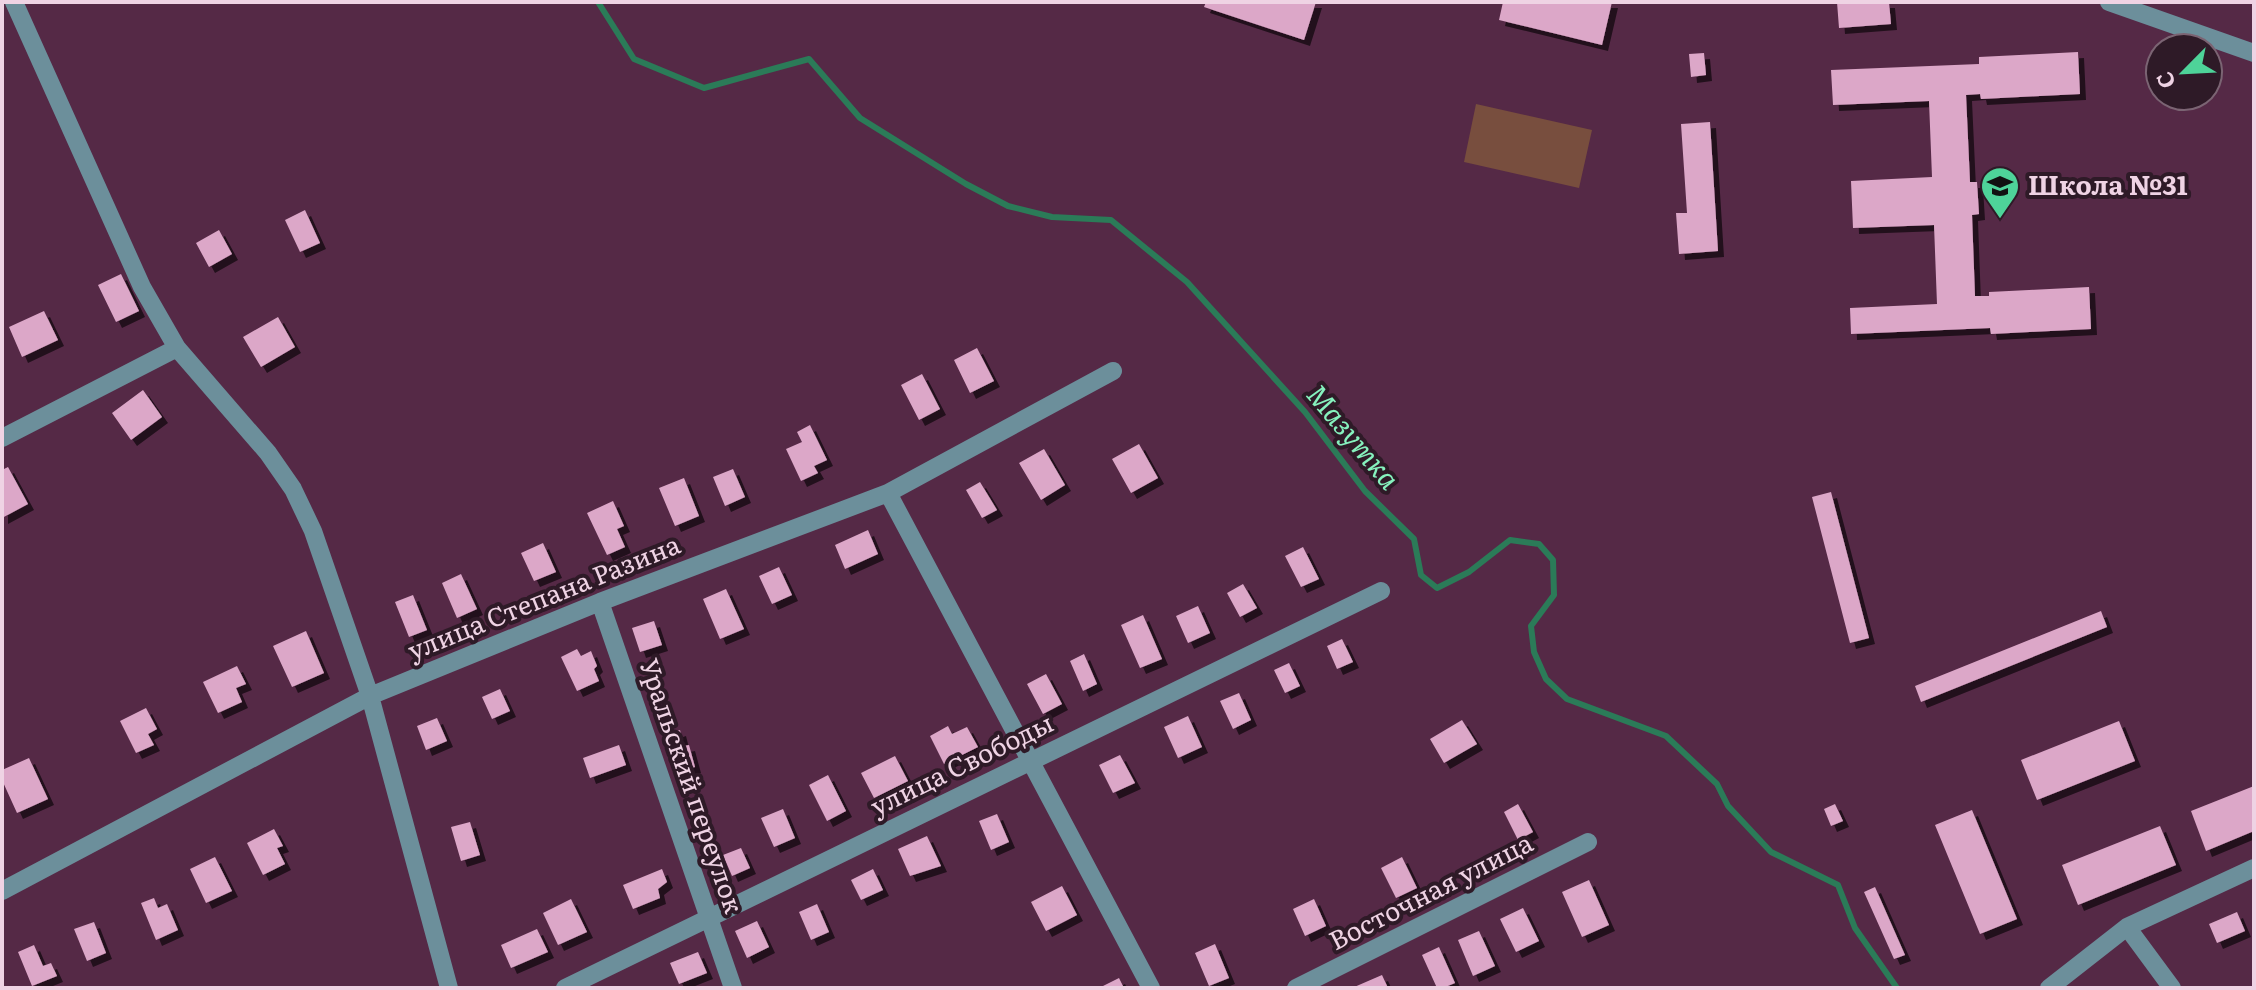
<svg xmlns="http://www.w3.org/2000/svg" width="2256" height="990" font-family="Literata,serif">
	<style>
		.green { fill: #784e3e }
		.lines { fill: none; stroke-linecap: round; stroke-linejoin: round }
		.stream { stroke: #2b7b58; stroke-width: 6 }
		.building { fill: #dca7c8; filter: url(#shadow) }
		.minor { stroke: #6c8f9b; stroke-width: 18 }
		.labels { text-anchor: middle; stroke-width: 8; stroke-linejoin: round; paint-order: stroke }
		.poi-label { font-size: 26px; font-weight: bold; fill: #efd3e4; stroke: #2e1a27; text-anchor: start }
		.street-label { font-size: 26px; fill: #efd3e4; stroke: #2e1a27 }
		.water-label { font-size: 28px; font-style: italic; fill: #86f2be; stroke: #2e1a27 }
	</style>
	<defs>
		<filter id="shadow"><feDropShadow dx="6" dy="6" stdDeviation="0" flood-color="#0009"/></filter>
	</defs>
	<rect width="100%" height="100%" fill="#552946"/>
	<path class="green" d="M1476 104 1592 130 1579 188 1464 162Z"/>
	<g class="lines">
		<path class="stream" d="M598 2 634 59 704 88 809 59 860 118 966 184 1008 206 1052 217 1111 220 1187 282 1305 412 1365 491 1414 539 1421 575 1437 588 1469 572 1510 540 1539 544 1553 560 1554 595 1531 626 1534 652 1546 679 1567 699 1666 736 1717 784 1728 806 1771 852 1838 885 1855 928 1897 988"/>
	</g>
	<path class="building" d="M1206 2H1316L1304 40 1204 7Z
		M1503 2H1612L1602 45 1499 20Z
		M1837 2H1889L1891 24 1839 28Z
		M2078 52 2080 94 1981 99 1980 94 1966 95 1970 182H1977L1979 214 1972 215 1975 296H1989V292L2089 287 2091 329 1991 334 1990 328 1851 334 1850 308 1937 304 1934 225 1853 228 1851 181 1932 177 1929 101 1833 105 1831 70 1979 64V57Z
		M1704 53 1706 75 1691 77 1689 54Z
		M1710 122 1718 251 1679 254 1676 213H1687L1681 124Z
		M305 210 320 243 300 252 285 220Z
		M219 230 232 254 209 267 196 243Z
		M121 274 139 311 116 322 98 285Z
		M44 311 58 340 22 357 9 327Z
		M278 317 295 347 261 367 243 337Z
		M977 348 994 381 970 393 954 360Z
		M922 374 940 409 919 420 901 385Z
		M143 390 162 417 131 440 112 413Z
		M810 425 827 460 814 466 818 473 801 481 786 449 802 442 797 432Z
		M1139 444 1158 478 1131 493 1112 459Z
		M1044 449 1065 485 1041 500 1019 463Z
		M8 467 28 504 2 518V470Z
		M733 469 745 497 725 506 713 477Z
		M684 478 699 516 675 526 659 488Z
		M980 482 997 510 982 518 966 490Z
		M1831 492 1869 638 1850 643 1812 497Z
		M613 501 624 526 617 529 625 547 607 555 587 513Z
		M868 530 878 554 845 569 835 545Z
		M543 543 556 572 534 581 521 553Z
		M1303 547 1319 579 1301 587 1285 556Z
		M779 567 792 595 772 604 759 576Z
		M461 574 477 609 457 618 442 583Z
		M1243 584 1257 608 1240 617 1227 593Z
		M726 589 744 629 720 639 703 599Z
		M413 595 427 630 409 637 395 602Z
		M1198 606 1210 633 1188 643 1176 616Z
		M2101 611 2107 627 1921 702 1915 686Z
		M1143 615 1162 659 1140 668 1121 625Z
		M654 621 662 645 640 652 632 628Z
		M306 631 324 673 292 687 273 646Z
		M1342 639 1353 662 1337 669 1327 646Z
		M577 649 581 656 591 651 597 666 594 669 599 681 577 691 561 657Z
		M1084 654 1097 684 1083 691 1070 661Z
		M1289 663 1300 686 1285 693 1274 670Z
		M237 666 246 684 236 688 242 702 218 713 203 682Z
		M1046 674 1062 704 1043 714 1027 684Z
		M500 689 510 711 492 719 482 697Z
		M1239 693 1251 720 1233 729 1220 701Z
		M146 708 157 729 148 734 154 745 136 753 120 721Z
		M1188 716 1202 747 1178 758 1164 727Z
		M437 718 447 741 426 750 417 726Z
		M1462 720 1477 744 1444 763 1430 739Z
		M2119 721 2135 761 2037 800 2021 760Z
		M948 726 952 734 967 727 978 747 944 764 930 736Z
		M680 730 684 746 689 745 695 767 677 772 665 735Z
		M619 745 626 765 590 778 583 758Z
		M1120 755 1135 783 1113 793 1099 765Z
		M895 756 908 781 874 798 861 773Z
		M29 758 48 799 17 813 2 780V770Z
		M828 775 846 811 827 821 809 785Z
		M2254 786V831L2206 851 2191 811Z
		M1518 804 1533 832 1518 840 1504 812Z
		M1835 804 1843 821 1831 826 1824 809Z
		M783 809 795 838 774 847 761 818Z
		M1972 810 2017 919 1980 934 1935 825Z
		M997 814 1009 842 991 850 979 821Z
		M470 822 480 855 461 861 451 827Z
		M2160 826 2176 865 2078 905 2062 865Z
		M274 829 283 846 277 848 285 864 263 875 247 843Z
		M927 836 941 866 910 876 898 849Z
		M741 848 750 868 732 876 723 855Z
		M215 857 232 891 206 903 190 869Z
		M1402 857 1417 888 1396 898 1381 868Z
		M662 869 667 882 658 889 660 898 633 909 623 885Z
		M873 869 883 890 861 900 851 880Z
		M1589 880 1609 925 1582 937 1562 892Z
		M1062 886 1077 915 1046 931 1031 902Z
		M1875 887 1905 955 1894 959 1864 892Z
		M154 898 158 908 167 904 178 930 156 940 141 903Z
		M571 899 587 932 558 945 543 913Z
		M1314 899 1326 926 1305 936 1293 909Z
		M817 904 829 932 811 940 799 912Z
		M1523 908 1539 941 1516 952 1500 919Z
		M2237 912 2245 931 2217 943 2209 924Z
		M757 921 769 947 747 958 735 931Z
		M94 922 106 953 87 961 74 929Z
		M537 929 548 952 511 968 501 945Z
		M1479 931 1495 966 1473 976 1458 940Z
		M1215 944 1229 978 1209 986 1195 953Z
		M34 945 43 966 51 963 57 976 32 986 18 952Z
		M1439 947 1455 983 1443 988H1437L1422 955Z
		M698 952 707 973 679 984 670 963Z
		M1382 975 1388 988H1352Z
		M1119 978 1124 988H1099Z"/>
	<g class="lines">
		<path class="minor" d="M14 2 142 287 177 348 268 453 293 489 313 531 370 696 449 988
			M2109 2 2254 53
			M2 438 177 348
			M888 493 1151 988
			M600 602 733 988
			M2 891 370 696 600 602 888 493 1113 371
			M2127 927 2172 988
			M565 988 1381 591
			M1296 988 1588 842
			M2049 988 2127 927 2254 868"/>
	</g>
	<defs>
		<symbol id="school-pin" viewBox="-11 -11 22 30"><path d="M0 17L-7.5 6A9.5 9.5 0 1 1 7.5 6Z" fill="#4ed399" stroke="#2e1a27"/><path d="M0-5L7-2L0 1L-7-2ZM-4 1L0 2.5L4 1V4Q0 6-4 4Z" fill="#111"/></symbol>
	</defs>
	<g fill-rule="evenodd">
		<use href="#school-pin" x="1978" y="164" width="44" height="60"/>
	</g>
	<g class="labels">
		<g class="poi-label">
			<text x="2028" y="195">Школа №31</text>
		</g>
		<g class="street-label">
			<text transform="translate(544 598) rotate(-22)" y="9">улица Степана Разина</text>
			<text transform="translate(962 765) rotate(-26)" y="9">улица Свободы</text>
			<text transform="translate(691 786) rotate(71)" y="9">Уральский переулок</text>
			<text transform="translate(1431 892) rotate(-27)" y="9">Восточная улица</text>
		</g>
		<g class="water-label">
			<text transform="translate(1353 437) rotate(50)" y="10">Мазутка</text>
		</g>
	</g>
	<rect width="2256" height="990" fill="none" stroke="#efd3e4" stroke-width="8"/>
	<g transform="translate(2184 72) rotate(246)"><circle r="38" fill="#2e1a27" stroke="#7b6473" stroke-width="2"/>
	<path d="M0-6L14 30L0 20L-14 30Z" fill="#4ed399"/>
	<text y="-12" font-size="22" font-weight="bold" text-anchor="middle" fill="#efd3e4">С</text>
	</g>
</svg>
